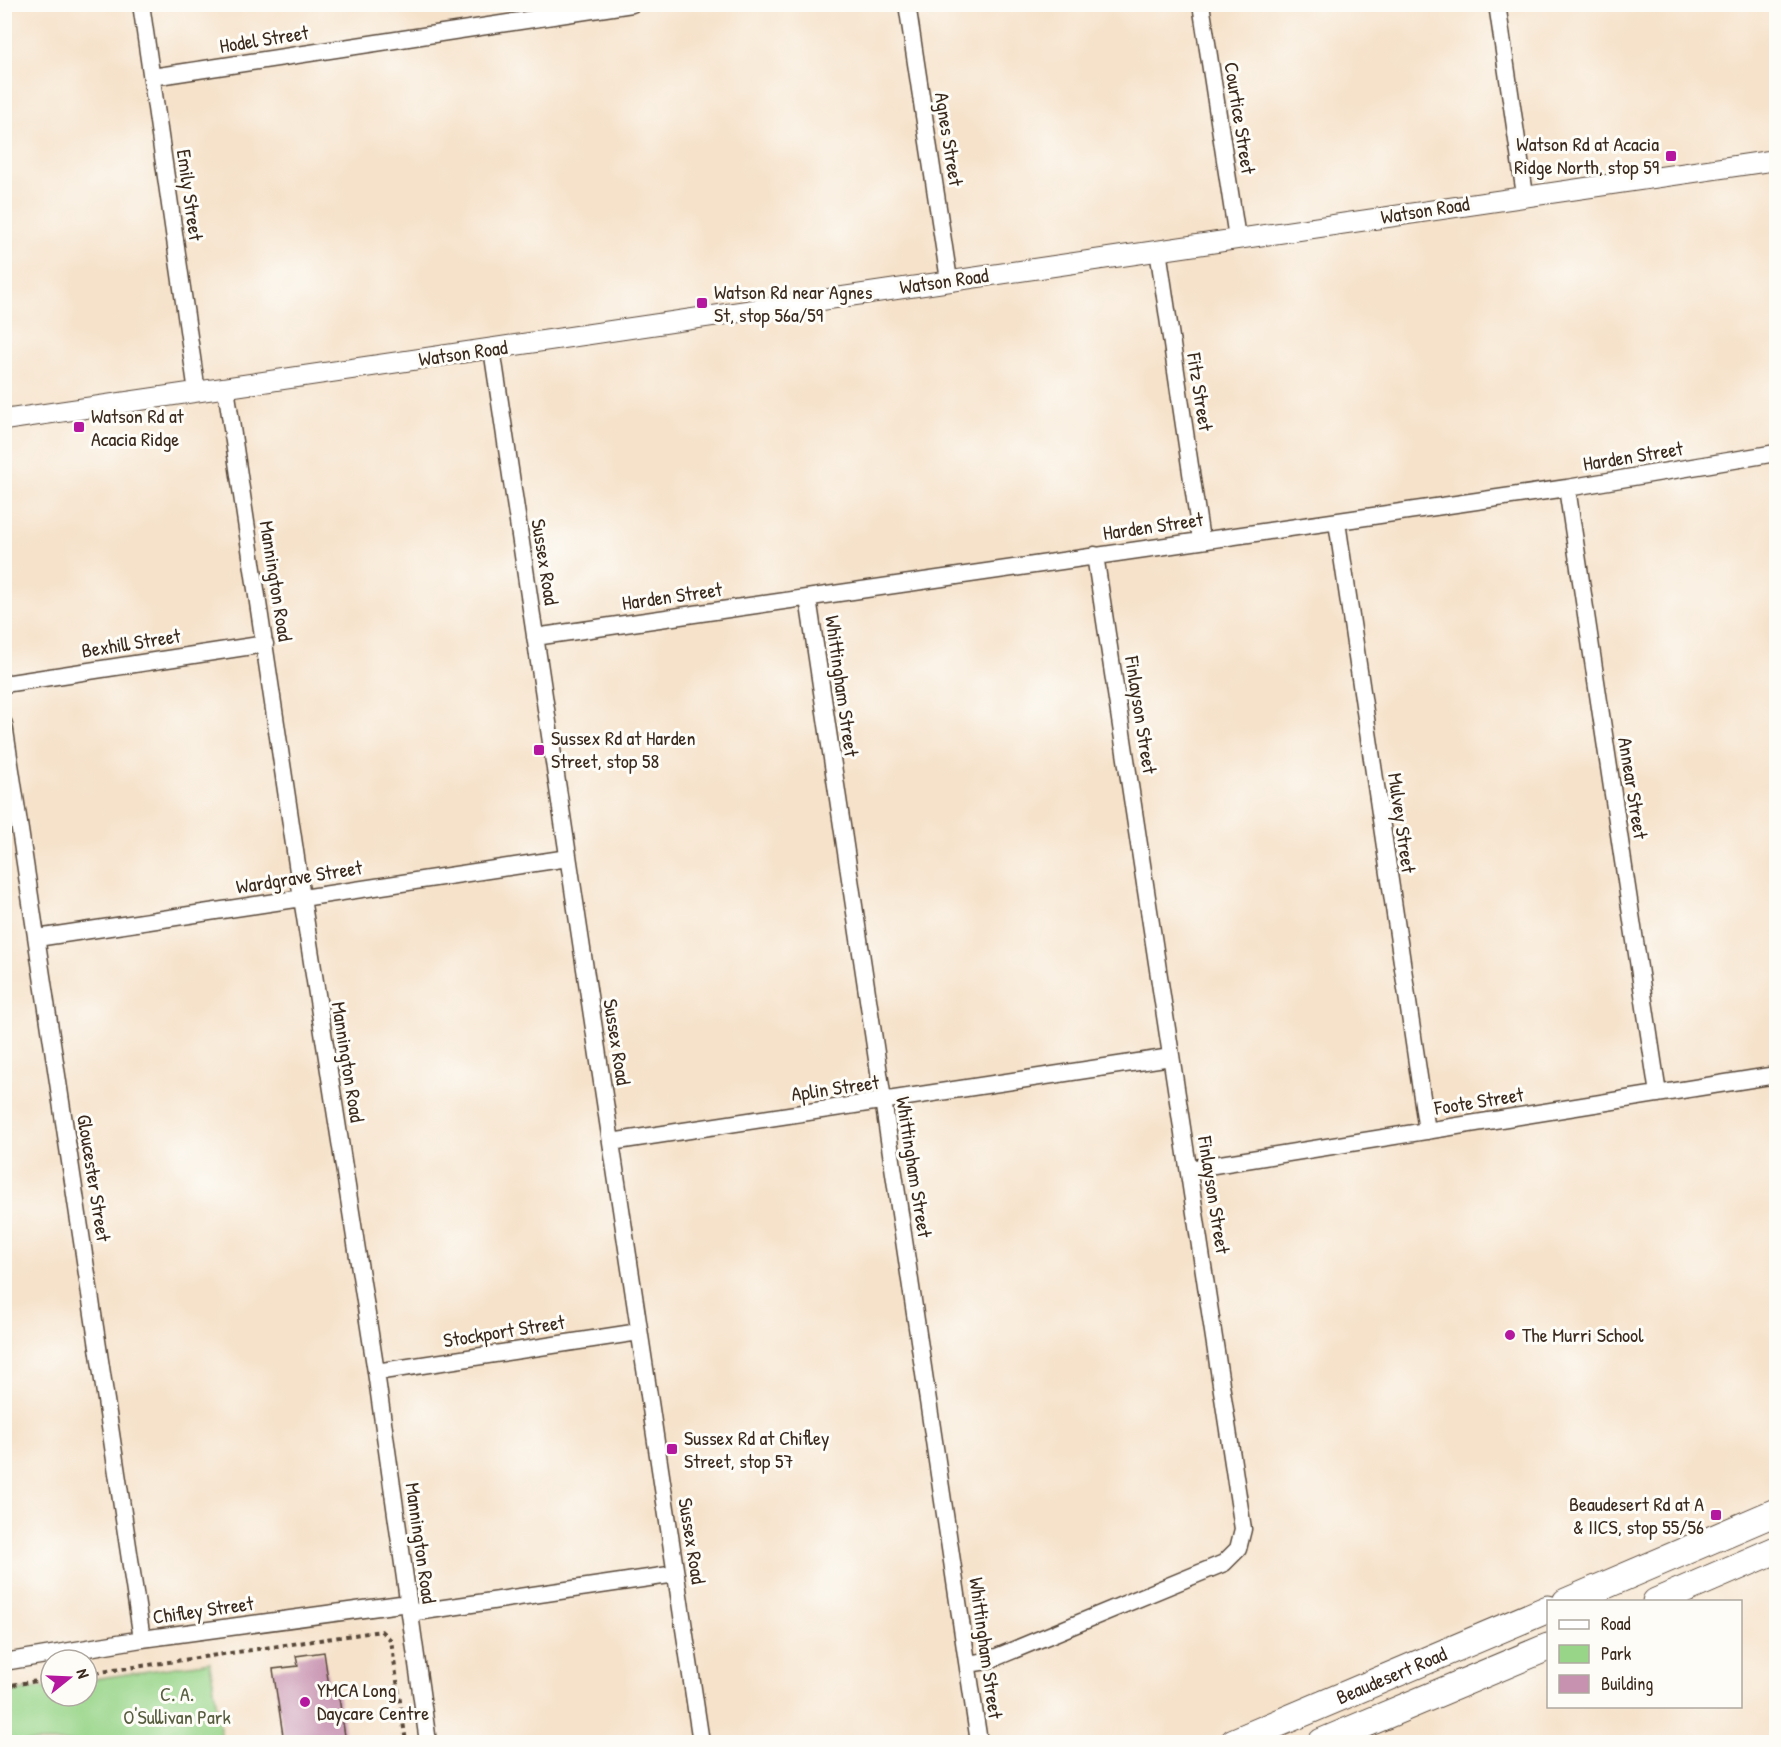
<svg xmlns="http://www.w3.org/2000/svg" width="1781" height="1747" font-family="'Patrick Hand',sans-serif">
	<style>
		.green { fill: #98d589; stroke: #6a8054; stroke-width: 1.5 }
		.building { fill: #c792b0 }
		.lines { fill: none; stroke-linecap: round; stroke-linejoin: round }
		.minor-casing { stroke: #574638; stroke-width: 19 }
		.tertiary-casing { stroke: #574638; stroke-width: 22 }
		.trunk-casing { stroke: #574638; stroke-width: 29 }
		.path { stroke: #574638; stroke-width: 4; stroke-dasharray: 4.5 4.5; stroke-linecap: butt }
		.minor { stroke: #fff; stroke-width: 16 }
		.tertiary { stroke: #fff; stroke-width: 20 }
		.trunk { stroke: #fff; stroke-width: 27 }
		.poi-dot { fill: #b5179e; stroke: #fdfcf7; stroke-width: 2 }
		.labels { text-anchor: middle; stroke-width: 6; stroke-linejoin: round; paint-order: stroke }
		.street-label { font-size: 20px; fill: #3b2a1e; stroke: #fdfcf7 }
		.poi-label { font-size: 20px; fill: #3b2a1e; stroke: #fdfcf7; text-anchor: start }
		.park-label { font-size: 20px; fill: #575d3e; stroke: #fdfcf7 }
	</style>
	<rect width="100%" height="100%" fill="#fdfcf7"/>
	<filter id="ink" filterUnits="userSpaceOnUse"><feTurbulence type="fractalNoise" baseFrequency=".0167" numOctaves="2"/><feDisplacementMap in="SourceGraphic" scale="12" xChannelSelector="R" yChannelSelector="G"/><feConvolveMatrix kernelMatrix="1 2 1 2 8 2 1 2 1" color-interpolation-filters="sRGB"/></filter>
	<filter id="wash" filterUnits="userSpaceOnUse"><feTurbulence type="fractalNoise" baseFrequency=".008" numOctaves="4" result="noise"/><feDisplacementMap in="SourceGraphic" scale="24" xChannelSelector="R" yChannelSelector="G"/><feGaussianBlur stdDeviation="1.35" result="paint"/><feColorMatrix in="noise" values="0 0 0 0 0 0 0 0 0 0 0 0 0 0 0 0 0 1.4 0 .05"/><feComposite in="paint" operator="in"/></filter>
	<g filter="url(#wash)">
		<rect width="100%" height="100%" fill="#f6e2ca"/>
		<path class="green" d="M210 1662 222 1742H5V1693L51 1686V1696H87V1680Z"/>
		<g id="blocks">
			<path class="building" d="M324 1652 330 1693 338 1692 346 1742H284L273 1669 298 1666 296 1656Z"/>
		</g>
	</g>
	<g filter="url(#ink)">
		<use href="#blocks" fill-opacity="0" stroke="#574638" stroke-width="1.5"/>
		<g class="lines">
			<defs>
				<path id="minor" d="M141 4 197 392
					M907 4 949 280
					M1201 4 1237 238
					M1497 4 1525 195
					M152 77 632 4
					M1158 250 1201 540
					M492 349 701 1742
					M226 388 302 898 376 1372 428 1742
					M1567 488 1658 1094
					M1337 522 1427 1131
					M808 598 979 1742
					M535 637 1567 488 1776 453
					M4 684 265 644
					M4 724 142 1639
					M37 938 568 858
					M611 1142 1171 1057
					M1189 1169 1776 1075
					M376 1372 639 1332
					M410 1613 676 1574
					M4 1662 142 1639 408 1603
					M968 1664 987 1661 1224 1563 1238 1549 1243 1529 1095 555"/>
				<path id="tertiary" d="M4 420 1776 160"/>
				<g id="trunk">
					<path d="M1566 1602 1776 1512"/>
					<path d="M1656 1602 1776 1550"/>
					<path id="s1" d="M1234 1742 1548 1609"/>
					<path d="M1322 1742 1548 1647"/>
				</g>
			</defs>
			<use href="#minor" class="minor-casing"/>
			<use href="#tertiary" class="tertiary-casing"/>
			<use href="#trunk" class="trunk-casing"/>
			<path class="path" d="M87 1674 381 1631 391 1640 406 1742
				M4 1686 51 1679"/>
			<use href="#minor" class="minor"/>
			<use href="#tertiary" class="tertiary"/>
			<use href="#trunk" class="trunk"/>
		</g>
	</g>
	<g class="poi-dot">
		<rect x="1665" y="150" width="12" height="12" rx="3"/>
		<rect x="696" y="297" width="12" height="12" rx="3"/>
		<rect x="73" y="421" width="12" height="12" rx="3"/>
		<rect x="533" y="744" width="12" height="12" rx="3"/>
		<circle cx="1510" cy="1335" r="6"/>
		<rect x="666" y="1443" width="12" height="12" rx="3"/>
		<rect x="1710" y="1509" width="12" height="12" rx="3"/>
		<circle cx="305" cy="1702" r="6"/>
	</g>
	<g class="labels">
		<g class="street-label">
			<text transform="translate(264 39) rotate(-9)" y="7">Hodel Street</text>
			<text transform="translate(1240 118) rotate(81)" y="7">Courtice Street</text>
			<text transform="translate(949 139) rotate(81)" y="7">Agnes Street</text>
			<text transform="translate(190 195) rotate(82)" y="7">Emily Street</text>
			<text transform="translate(1425 210) rotate(-9)" y="7">Watson Road</text>
			<text transform="translate(944 281) rotate(-8)" y="7">Watson Road</text>
			<text transform="translate(463 353) rotate(-8)" y="7">Watson Road</text>
			<text transform="translate(1200 392) rotate(81)" y="7">Fitz Street</text>
			<text transform="translate(1633 456) rotate(-9)" y="7">Harden Street</text>
			<text transform="translate(1153 526) rotate(-8)" y="7">Harden Street</text>
			<text transform="translate(545 562) rotate(81)" y="7">Sussex Road</text>
			<text transform="translate(276 581) rotate(81)" y="7">Mannington Road</text>
			<text transform="translate(672 596) rotate(-8)" y="7">Harden Street</text>
			<text transform="translate(131 643) rotate(-9)" y="7">Bexhill Street</text>
			<text transform="translate(842 686) rotate(82)" y="7">Whittingham Street</text>
			<text transform="translate(1141 715) rotate(81)" y="7">Finlayson Street</text>
			<text transform="translate(1633 788) rotate(81)" y="7">Annear Street</text>
			<text transform="translate(1402 823) rotate(82)" y="7">Mulvey Street</text>
			<text transform="translate(299 877) rotate(-9)" y="7">Wardgrave Street</text>
			<text transform="translate(617 1042) rotate(81)" y="7">Sussex Road</text>
			<text transform="translate(348 1062) rotate(81)" y="7">Mannington Road</text>
			<text transform="translate(835 1088) rotate(-8)" y="7">Aplin Street</text>
			<text transform="translate(1479 1101) rotate(-9)" y="7">Foote Street</text>
			<text transform="translate(914 1167) rotate(81)" y="7">Whittingham Street</text>
			<text transform="translate(94 1178) rotate(81)" y="7">Gloucester Street</text>
			<text transform="translate(1214 1195) rotate(81)" y="7">Finlayson Street</text>
			<text transform="translate(504 1331) rotate(-9)" y="7">Stockport Street</text>
			<text transform="translate(692 1541) rotate(81)" y="7">Sussex Road</text>
			<text transform="translate(421 1543) rotate(82)" y="7">Mannington Road</text>
			<text transform="translate(203 1610) rotate(-8)" y="7">Chifley Street</text>
			<text transform="translate(986 1648) rotate(82)" y="7">Whittingham Street</text>
			<text dy="7" stroke="none"><textPath href="#s1" startOffset="171">Beaudesert Road</textPath></text>
		</g>
		<g class="poi-label">
			<text x="1659" y="151" text-anchor="end">Watson Rd at Acacia<tspan x="1659" dy="23">Ridge North, stop 59</tspan></text>
			<text x="714" y="299">Watson Rd near Agnes<tspan x="714" dy="23">St, stop 56a/59</tspan></text>
			<text x="91" y="423">Watson Rd at<tspan x="91" dy="23">Acacia Ridge</tspan></text>
			<text x="551" y="745">Sussex Rd at Harden<tspan x="551" dy="23">Street, stop 58</tspan></text>
			<text x="1522" y="1342">The Murri School</text>
			<text x="684" y="1445">Sussex Rd at Chifley<tspan x="684" dy="23">Street, stop 57</tspan></text>
			<text x="1704" y="1511" text-anchor="end">Beaudesert Rd at A<tspan x="1704" dy="23">&amp; IICS, stop 55/56</tspan></text>
			<text x="317" y="1697">YMCA Long<tspan x="317" dy="23">Daycare Centre</tspan></text>
		</g>
		<g class="park-label">
			<text x="177" y="1701">C. A.<tspan x="177" dy="23">O'Sullivan Park</tspan></text>
		</g>
	</g>
	<rect width="1781" height="1747" fill="none" stroke="#fdfcf7" stroke-width="24"/>
	<rect x="1547" y="1600" width="195" height="108" fill="#fdfcf7" stroke="#afa8a0" stroke-width="1.5"/>
	<rect x="1559" y="1620" width="30" height="9" fill="#ffffff" stroke="#afa8a0" stroke-width="1.5"/>
	<text x="1601" y="1630" font-size="18" fill="#3b2a1e">Road</text>
	<rect x="1559" y="1645" width="30" height="18" fill="#98d589" stroke="#afa8a0" stroke-width="1.5"/>
	<text x="1601" y="1660" font-size="18" fill="#3b2a1e">Park</text>
	<rect x="1559" y="1675" width="30" height="18" fill="#c792b0" stroke="#afa8a0" stroke-width="1.5"/>
	<text x="1601" y="1690" font-size="18" fill="#3b2a1e">Building</text>
	<g transform="translate(69 1678) rotate(72)"><circle r="28" fill="#fdfcf7" stroke="#afa8a0" stroke-width="1.5"/>
	<path d="M0-4.5L10 22L0 15L-10 22Z" fill="#b5179e"/>
	<text y="-9" font-size="16" font-weight="bold" text-anchor="middle" fill="#3b2a1e">N</text>
	</g>
</svg>
